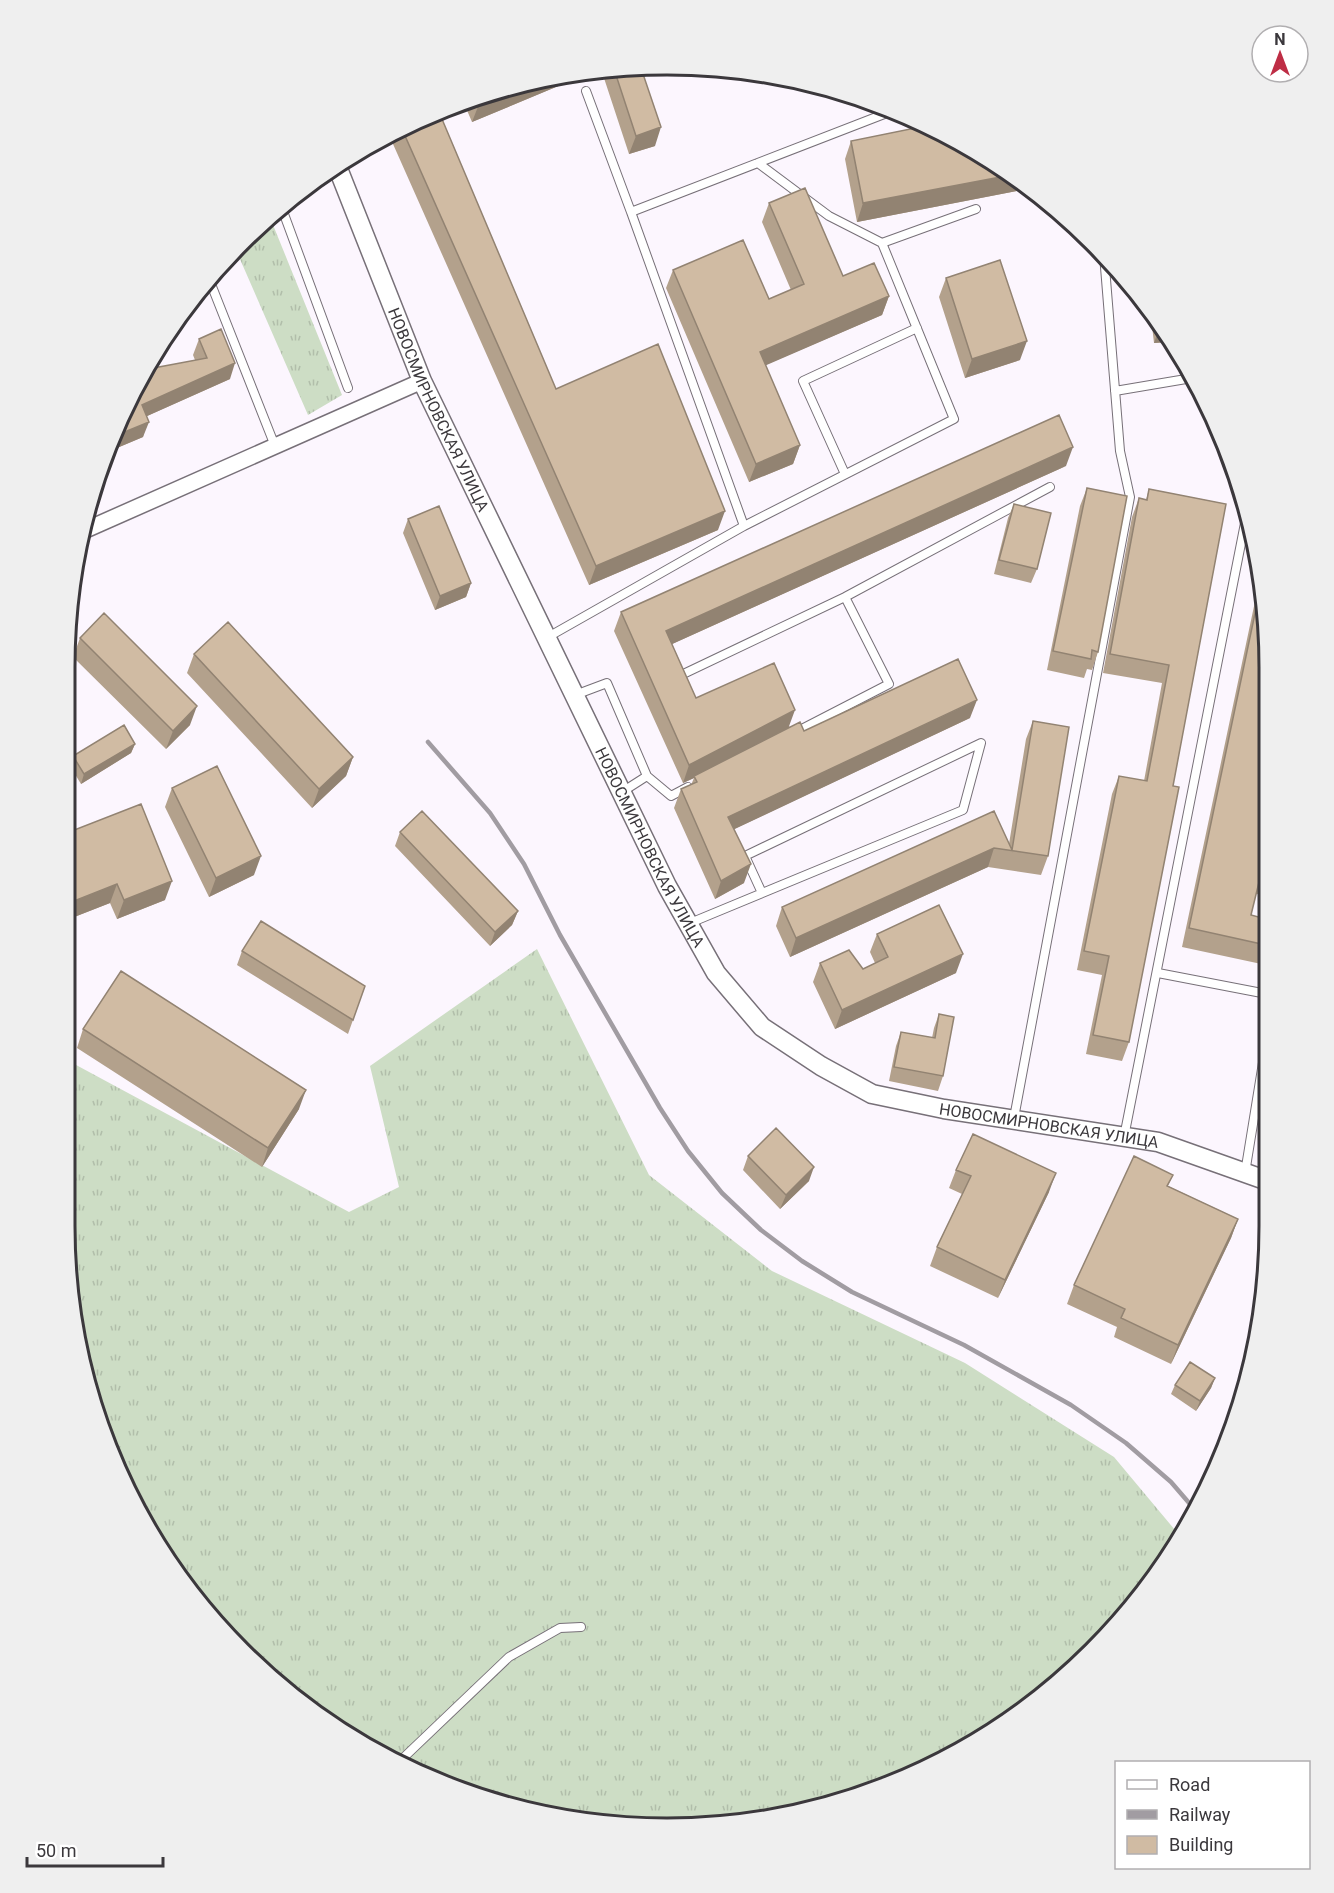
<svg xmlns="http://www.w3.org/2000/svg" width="1334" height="1893" font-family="Roboto,sans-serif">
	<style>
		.grass { fill: url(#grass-tufts) }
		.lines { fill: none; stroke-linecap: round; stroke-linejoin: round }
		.service-casing { stroke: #777078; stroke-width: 10 }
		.minor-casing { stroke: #777078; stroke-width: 18 }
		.tertiary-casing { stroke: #777078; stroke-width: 21 }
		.service { stroke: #fff; stroke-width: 8 }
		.minor { stroke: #fff; stroke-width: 15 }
		.tertiary { stroke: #fff; stroke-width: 18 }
		.rail { stroke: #a19ca2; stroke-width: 4.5 }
		.wall { fill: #b3a18c }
		.shaded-wall { fill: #928372 }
		.building { fill: #d0bba3; stroke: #928372; stroke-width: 1.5 }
		.labels { text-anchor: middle; stroke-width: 4.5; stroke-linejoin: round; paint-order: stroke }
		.street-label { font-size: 16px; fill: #3b383c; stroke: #fff }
		.rim { fill: none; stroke: #3b383c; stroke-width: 3 }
	</style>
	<defs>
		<pattern id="grass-tufts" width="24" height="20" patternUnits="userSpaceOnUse" patternTransform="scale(1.5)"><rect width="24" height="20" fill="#cdddc5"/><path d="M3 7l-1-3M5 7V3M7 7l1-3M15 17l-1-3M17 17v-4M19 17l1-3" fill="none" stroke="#b1beaa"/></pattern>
	</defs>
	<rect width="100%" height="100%" fill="#fcf6fe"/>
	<path class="grass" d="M269 215 342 395 308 415 236 250Z
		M537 949 649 1175 772 1271 965 1363 1114 1457 1180 1536 1145 1593 1065 1679 933 1767 860 1797 746 1823H589L460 1789 408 1768 333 1727 270 1679 166 1560 111 1457 85 1382 65 1226V1059L349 1212 399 1187 370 1066Z"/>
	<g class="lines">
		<defs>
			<path id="service" d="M586 91 631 212
				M281 206 348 388
				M882 243 976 209
				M209 279 275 446
				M1115 391 1192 378
				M845 474 803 381 917 328
				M744 526 954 419 882 243 829 216 758 163
				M548 637 744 526 631 212 892 111
				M677 677 845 597 1050 487
				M575 695 607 683 647 776 622 792
				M794 733 889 684 845 597
				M647 776 671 796 688 787
				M690 923 963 810 981 743 745 856 762 893
				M1158 973 1267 994
				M1014 1118 1130 497 1120 451 1104 255
				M1124 1137 1247 513
				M1245 1173 1267 1038
				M399 1762 509 1657 560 1628 581 1627"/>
			<path id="minor" d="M81 532 422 381"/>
			<g id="tertiary">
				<path id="s1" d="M337 166 422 381 667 886 716 973 762 1027 821 1066 872 1094 944 1109 1158 1142 1268 1181"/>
			</g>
		</defs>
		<use href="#service" class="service-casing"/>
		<use href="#minor" class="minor-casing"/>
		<use href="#tertiary" class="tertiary-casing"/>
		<use href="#service" class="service"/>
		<use href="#minor" class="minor"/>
		<use href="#tertiary" class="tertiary"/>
		<path class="rail" d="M428 742 490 813 524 864 560 935 660 1108 688 1151 722 1193 761 1230 802 1261 852 1292 964 1345 1071 1405 1126 1443 1171 1482 1196 1511"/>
	</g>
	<path class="wall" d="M641 68 655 146 629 154 601 69Z
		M599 69 472 122 463 101 473 97 588 70Z
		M439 112 556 389 718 530 589 585 389 135Z
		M851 141 1022 190 857 222 845 159Z
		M769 203 843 276 889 296 882 315 765 365 800 445 793 464 749 482 666 288 673 270 769 299 791 290 762 222Z
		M946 278 1020 360 965 378 939 297Z
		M1151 317 1168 342 1154 343Z
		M199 339 230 379 147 416 143 437 105 453 195 360 193 355Z
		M1066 466 672 644 696 698 804 731 970 718 734 829 744 883 715 899 674 808 681 789 691 785 694 778 683 783 614 631 621 612Z
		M1087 488 1098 652 1092 670 1087 669 1084 678 1047 670 1080 506Z
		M1149 489 1226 504 1173 786 1129 1042 1122 1061 1086 1054 1102 975 1077 970 1112 794 1119 776 1144 781 1162 683 1103 673 1132 517 1139 498 1146 500Z
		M1014 504 1037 569 1031 583 994 574 1008 518Z
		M408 519 471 583 466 597 435 610 403 533Z
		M1261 573 1264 588 1266 895 1256 894 1251 915 1266 919V965L1182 947Z
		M80 638 190 725 166 749 73 657Z
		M194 654 353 757 346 776 312 808 187 673Z
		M1033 721 1048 856 1041 875 988 867 790 957 776 926 782 907 1009 844 1026 739Z
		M135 744 131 753 81 784 70 766 73 756Z
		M172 788 254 875 209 897 165 807Z
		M400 832 518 911 512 925 490 946 395 846Z
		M64 834 165 900 117 919 110 903 64 921Z
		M877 934 956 973 835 1029 813 982 820 963 863 969 875 963 870 952Z
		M242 951 365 986 348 1034 237 965Z
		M939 1014 943 1076 938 1091 889 1081 896 1046 901 1032 932 1038 934 1028Z
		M83 1029 299 1109 262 1167 77 1048Z
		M748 1156 809 1181 780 1209 743 1170Z
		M956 1170 1049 1192 998 1298 930 1266 937 1247 962 1194 949 1188Z
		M1173 1175 1168 1186 1238 1219 1231 1238 1171 1364 1114 1337 1117 1327 1067 1304 1074 1285Z
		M1215 1378 1211 1388 1196 1411 1171 1394 1175 1385Z"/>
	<path class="shaded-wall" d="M599 69 472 122 479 104 525 84 588 70Z
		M661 127 655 146 629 154 636 136Z
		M1011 175 1025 183 1022 190 857 222 863 203Z
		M889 296 882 315 753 371 760 352Z
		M1159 329 1168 342 1154 343Z
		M1027 341 1020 360 965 378 972 359Z
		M235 363 230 379 136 421 142 405Z
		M149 422 143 437 105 453 110 438Z
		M800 445 793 464 749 482 756 464Z
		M1073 447 1066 466 659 650 666 631Z
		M725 511 718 530 589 585 596 566Z
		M471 583 466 597 435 610 440 596Z
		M977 700 970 718 722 835 728 817Z
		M197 706 190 725 166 749 173 731Z
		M795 710 788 729 694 776V778L683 783 689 765Z
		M135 744 131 753 81 784 84 774Z
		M353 757 346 776 312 808 319 789Z
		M994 848 988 867 790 957 796 938Z
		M261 856 254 875 209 897 216 878Z
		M751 864 744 883 715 899 721 881Z
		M172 881 165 900 117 919 124 900Z
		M117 884 110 903 64 921V905Z
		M518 911 512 925 490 946 495 932Z
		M963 954 956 973 835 1029 842 1010Z
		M306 1090 299 1109 262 1167 268 1148Z
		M814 1167 809 1181 780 1209 786 1195Z
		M1056 1173 1049 1192 998 1298 1005 1280Z
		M1238 1219 1231 1238 1171 1364 1178 1345Z
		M1215 1378 1211 1388 1196 1411 1200 1401Z"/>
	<path class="building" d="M641 68 661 127 636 136 614 69Z
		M525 84 479 104 476 96Z
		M439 112 556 389 658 344 725 511 596 566 402 129Z
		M930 125 1011 175 863 203 851 141Z
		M805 188 843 276 874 263 889 296 760 352 800 445 756 464 673 270 743 240 769 299 804 284 769 203Z
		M1000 260 1027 341 972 359 946 278Z
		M221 329 235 363 142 405 149 422 110 438 143 370 207 358 199 339Z
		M1059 415 1073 447 666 631 696 698 774 663 795 710 689 765 621 612Z
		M1087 488 1127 496 1098 652 1092 650 1091 659 1053 651Z
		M1149 489 1226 504 1173 786 1179 787 1129 1042 1093 1035 1109 956 1084 951 1119 776 1147 781 1169 665 1110 654 1139 498 1147 500Z
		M1014 504 1051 513 1037 569 999 560Z
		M439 506 471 583 440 596 408 519Z
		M1262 580 1264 588 1266 875 1261 874 1251 915 1266 919V945L1189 928Z
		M104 613 197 706 173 731 80 638Z
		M228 622 353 757 319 789 194 654Z
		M958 659 977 700 728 817 751 864 721 881 681 789 697 782 694 776 800 722 804 731Z
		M1033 721 1069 727 1048 856 994 848 796 938 782 907 994 811 1012 850Z
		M124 725 135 744 84 774 73 756Z
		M217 766 261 856 216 878 172 788Z
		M141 804 172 881 124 900 117 884 64 905V834Z
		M422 811 518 911 495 932 400 832Z
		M939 905 963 954 842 1010 820 963 849 950 863 969 888 957 877 934Z
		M261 921 365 986 353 1020 242 951Z
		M121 971 306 1090 268 1148 83 1029Z
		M939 1014 954 1017 943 1076 894 1067 901 1032 935 1038Z
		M776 1128 814 1167 786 1195 748 1156Z
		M973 1134 1056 1173 1005 1280 937 1247 971 1176 956 1170Z
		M1134 1156 1173 1175 1167 1186 1238 1219 1178 1345 1121 1318 1125 1309 1074 1285Z
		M1190 1362 1215 1378 1200 1401 1175 1385Z"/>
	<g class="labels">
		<g class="street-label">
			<text dy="6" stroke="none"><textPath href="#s1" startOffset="264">НОВОСМИРНОВСКАЯ УЛИЦА</textPath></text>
			<text dy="6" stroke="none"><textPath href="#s1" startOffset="750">НОВОСМИРНОВСКАЯ УЛИЦА</textPath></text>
			<text dy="6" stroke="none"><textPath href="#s1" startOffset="1272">НОВОСМИРНОВСКАЯ УЛИЦА</textPath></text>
		</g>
	</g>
	<path d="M0 0H1334V1893H0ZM667 75H667A592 592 0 0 1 1259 667V1226A592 592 0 0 1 667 1818H667A592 592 0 0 1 75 1226V667A592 592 0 0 1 667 75Z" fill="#efefef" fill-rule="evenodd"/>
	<path class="rim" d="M667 75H667A592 592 0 0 1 1259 667V1226A592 592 0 0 1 667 1818H667A592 592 0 0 1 75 1226V667A592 592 0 0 1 667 75Z"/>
	<rect x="1115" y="1761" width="195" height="108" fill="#ffffff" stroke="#b1afb1" stroke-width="1.5"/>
	<rect x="1127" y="1780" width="30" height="9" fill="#ffffff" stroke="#b1afb1" stroke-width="1.5"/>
	<text x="1169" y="1791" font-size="18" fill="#3b383c">Road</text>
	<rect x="1127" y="1810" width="30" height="9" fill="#a19ca2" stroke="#b1afb1" stroke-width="1.5"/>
	<text x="1169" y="1821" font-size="18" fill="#3b383c">Railway</text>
	<rect x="1127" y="1836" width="30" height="18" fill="#d0bba3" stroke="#b1afb1" stroke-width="1.5"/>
	<text x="1169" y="1851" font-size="18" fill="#3b383c">Building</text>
	<g transform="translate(1280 54)"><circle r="28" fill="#ffffff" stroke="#b1afb1" stroke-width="1.5"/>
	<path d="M0-4.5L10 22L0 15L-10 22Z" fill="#be2d45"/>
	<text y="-9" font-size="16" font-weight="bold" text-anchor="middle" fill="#3b383c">N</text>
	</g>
	<path d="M27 1857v9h136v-9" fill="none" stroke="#3b383c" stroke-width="3"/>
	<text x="36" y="1857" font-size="18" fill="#3b383c" stroke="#ffffff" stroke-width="4.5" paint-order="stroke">50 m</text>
</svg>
